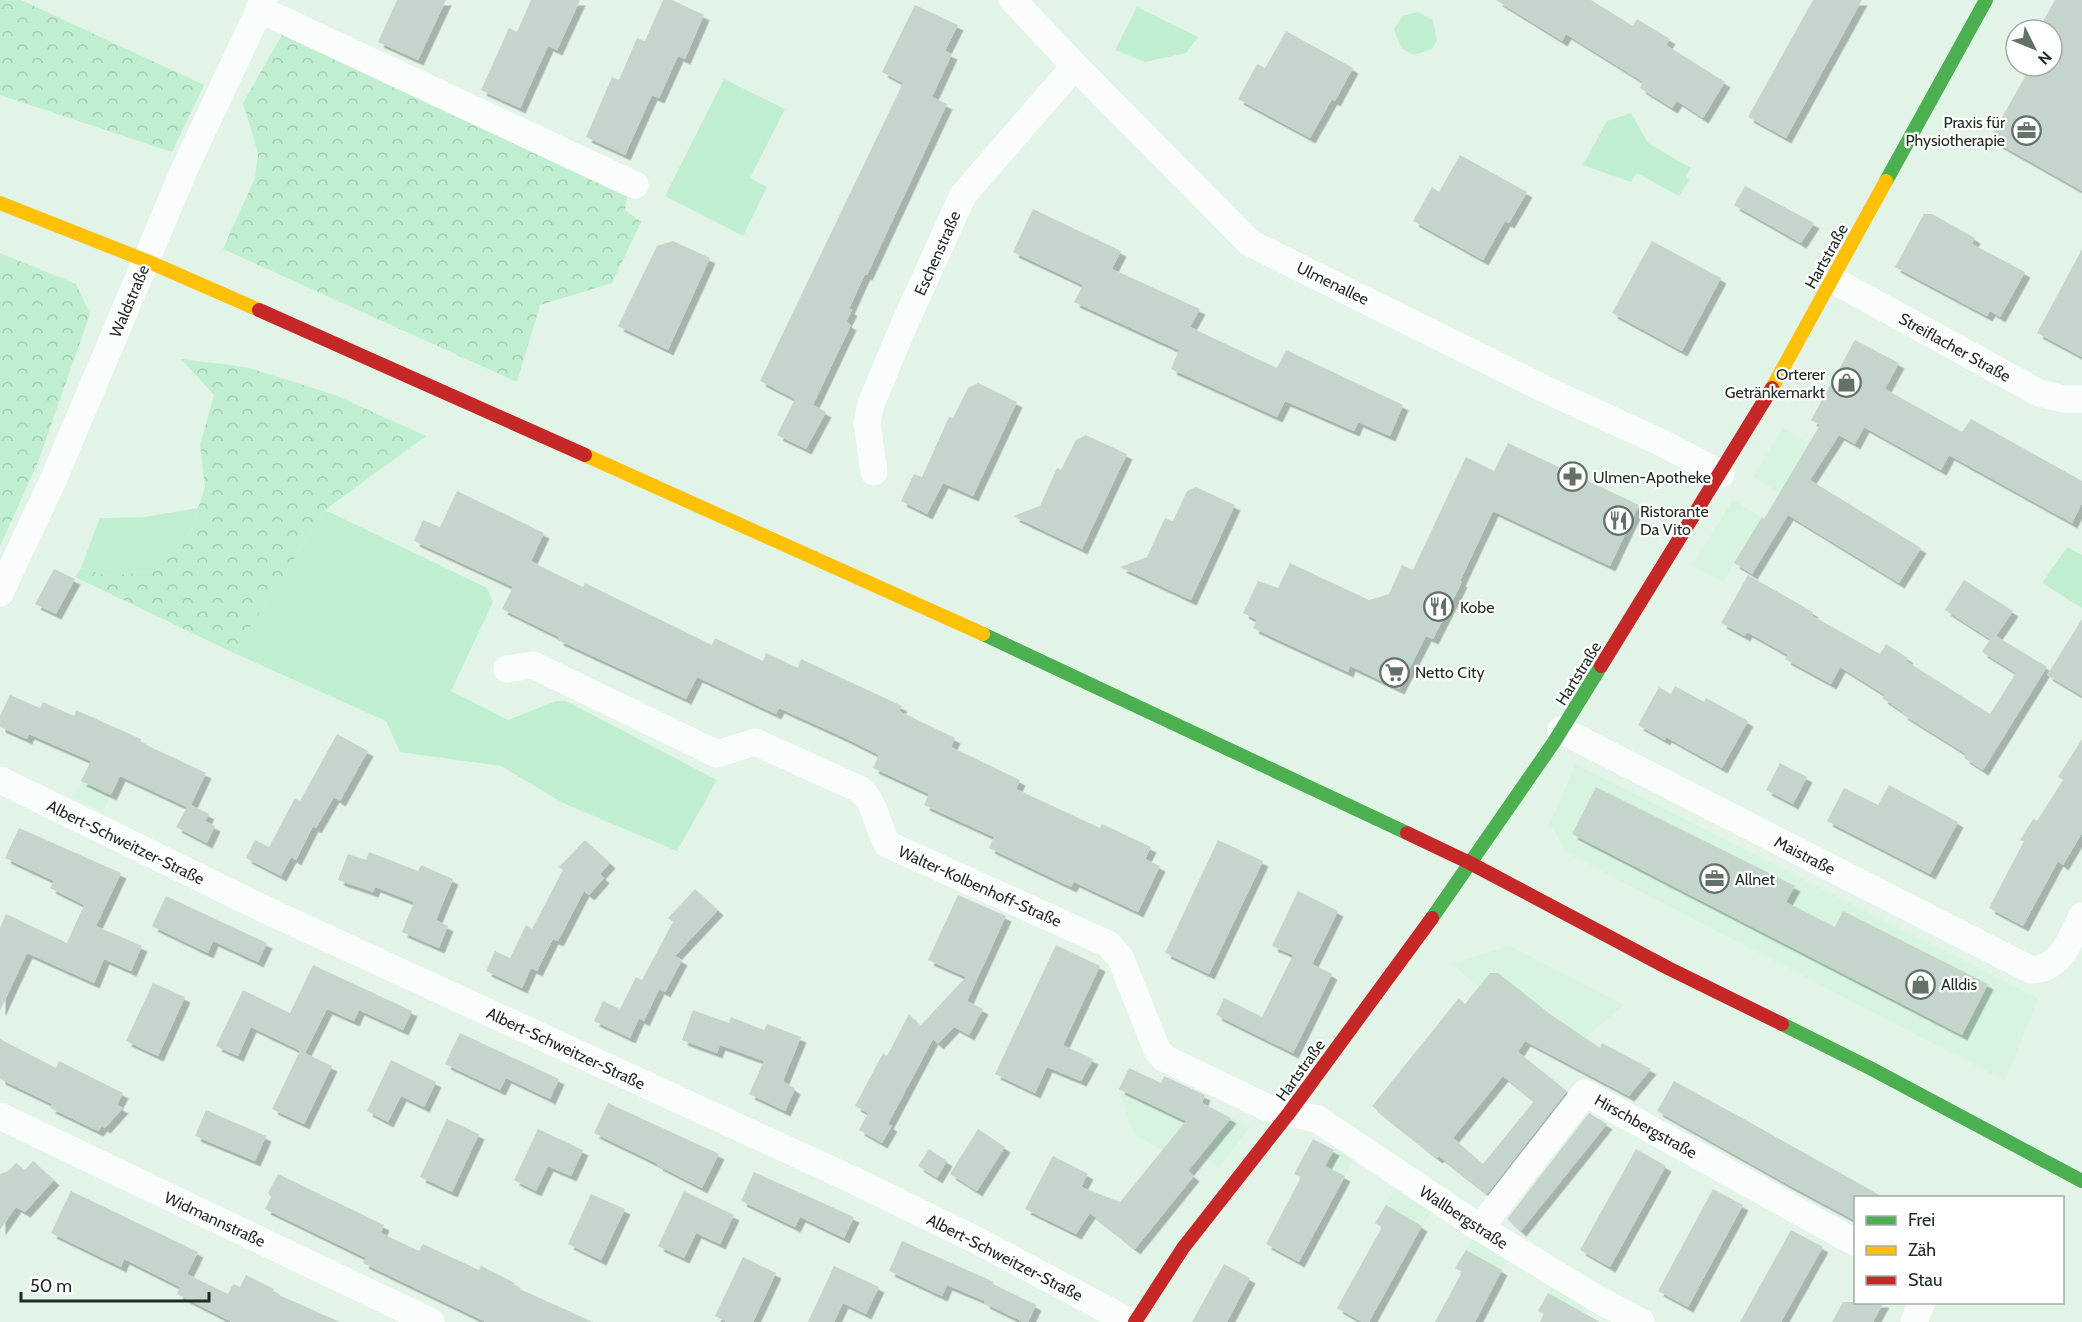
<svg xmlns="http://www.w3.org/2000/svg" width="2082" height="1322" font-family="Cabin,sans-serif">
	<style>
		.built { fill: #d6f4e0 }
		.green { fill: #c0eed0 }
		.forest { fill: url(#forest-crowns) }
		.building { fill: #c6d5cb; fill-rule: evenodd; filter: url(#shadow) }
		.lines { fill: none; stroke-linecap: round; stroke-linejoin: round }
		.street { stroke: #fbfdfc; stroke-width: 27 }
		.fast { stroke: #4caf50; stroke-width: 14 }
		.slow { stroke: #ffc107; stroke-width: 14 }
		.jam { stroke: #c62828; stroke-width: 14 }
		.labels { text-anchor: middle; stroke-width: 4.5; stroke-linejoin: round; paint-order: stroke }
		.poi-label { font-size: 16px; fill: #1e2a22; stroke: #fff; text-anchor: start }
		.street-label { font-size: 16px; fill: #1e2a22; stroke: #fff }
	</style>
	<defs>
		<pattern id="forest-crowns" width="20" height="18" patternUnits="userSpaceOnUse" patternTransform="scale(1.5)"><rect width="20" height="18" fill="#c0eed0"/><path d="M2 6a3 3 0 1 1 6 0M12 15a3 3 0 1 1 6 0" fill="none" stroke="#a5ccb2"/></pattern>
		<filter id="shadow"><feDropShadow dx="5.5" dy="5.5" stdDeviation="0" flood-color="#0004"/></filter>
	</defs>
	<rect width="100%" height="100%" fill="#e2f4e8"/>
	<path class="built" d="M1783 428 1826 454 1796 503 1753 477Z
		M1733 500 1780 529 1752 574 1734 563 1723 582 1692 565Z
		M91 762 120 776 103 812 73 798Z
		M1575 764 2038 998 2005 1081 1567 853 1550 824Z
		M1510 946 1624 1005 1585 1038 1572 1057 1529 1027 1472 982 1452 963Z
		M1129 1068 1250 1127 1219 1168 1201 1154 1188 1171 1162 1150 1133 1133 1119 1089Z
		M1335 1148 1353 1161 1335 1194 1316 1184Z
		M1395 1189 1431 1212 1412 1244 1375 1223Z
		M1472 1238 1507 1261 1493 1289 1455 1268Z
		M1552 1286 1588 1305 1580 1322H1558L1538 1311Z"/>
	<path class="green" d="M1137 7 1198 37 1186 53 1145 62 1115 50Z
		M1417 12 1433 20 1437 40 1432 49 1414 55 1401 48 1394 29 1402 16Z
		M724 79 785 109 750 178 767 187 743 236 665 196Z
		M1631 113 1648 143 1691 168 1686 177 1689 180 1679 196 1637 173 1631 182 1583 165 1607 121Z
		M198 508 190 534 151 571 108 576 81 568 100 518 144 517Z
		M325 510 487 588 493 602 451 691 508 720 556 701H566L717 780 677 851 563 803 501 766 400 752 386 721 234 653Z
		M2067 547 2082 555V608L2042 583Z"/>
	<path class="forest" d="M0 0H21L204 85 172 152 0 95Z
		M282 35 627 197 625 210 641 222 612 283 540 305 517 382 223 249 255 178 258 153 243 103Z
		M0 253 76 284 90 314 38 462 0 546Z
		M181 359 246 367 335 395 426 436 325 510 234 653 75 577 81 568 108 576 151 571 190 534 205 487 200 445 214 395Z"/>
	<path class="building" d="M397 0H446L418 60 378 42Z
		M531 0H580L557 50 548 46 520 108 481 90 509 28 517 32Z
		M663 0H672L704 15 685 59 678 56 659 98 652 95 625 155 586 137 612 77 619 80 637 38 645 41Z
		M1496 0H1591L1633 26 1637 19 1670 39 1666 45 1725 82 1703 118 1677 101 1672 108 1640 88 1643 82 1566 34 1562 41Z
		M1813 0H1862L1786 138 1748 117Z
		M2055 0H2082V191L1990 139 2027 73 2020 69 2022 66H2052V30H2038Z
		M915 5 958 25 945 51 952 54 932 97 947 104 867 275 865 274 849 309 852 310 846 322 851 325 813 405 826 412 806 449 777 435 795 399 760 381 903 83 882 72Z
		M1286 31 1353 68 1335 101 1332 99 1310 138 1238 99 1257 64 1265 68Z
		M1460 155 1527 192 1509 223 1505 221 1483 260 1413 221 1432 187 1439 192Z
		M1745 186 1814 223 1801 243 1734 205Z
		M1033 209 1121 251 1112 269 1200 309 1190 327 1277 368 1286 350 1403 405 1390 436 1358 422 1354 431 1285 401 1277 417 1171 369 1179 350 1074 302 1083 285 1013 252Z
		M1924 214H1932L1975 238 1972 244 2025 272 2000 317 1990 311 1987 316 1895 267Z
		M673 241 710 258 668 350 618 326 657 246Z
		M1652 241 1721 278 1682 351 1612 313Z
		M2082 249V357L2037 333Z
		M1855 340 1899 363 1885 389 1962 432 1971 419 2082 481V503L2072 523 1949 455 1941 470 1864 427 1855 444 1839 435 1810 480 1921 548 1899 583 1788 515 1752 574 1734 563 1762 517 1764 519 1820 425 1811 420Z
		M978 383 1017 402 973 496 943 483 927 514 901 501 914 474 922 477 949 417 953 418 968 388Z
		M1086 435 1127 454 1082 549 1013 516 1040 506 1057 468 1061 470 1076 440Z
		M1508 443 1639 505 1610 566 1493 511 1460 581 1462 582 1433 639 1426 636 1399 689 1350 666 1348 672 1253 628 1257 620 1243 613 1258 581 1278 588 1290 563 1369 600 1389 594 1402 565 1413 570 1466 457 1494 471Z
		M1196 487 1235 505 1191 600 1120 567 1147 557 1165 518 1173 521 1187 491Z
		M457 491 544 533 531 561 548 570 583 587 585 583 712 645 715 638 763 661 766 653 798 668 801 659 902 706 899 711 955 738 951 747 1020 780 1016 789 1100 828 1102 824 1151 847 1145 859 1160 866 1138 912 1074 882 1071 887 989 848 994 837 924 805 929 794 873 768 879 755 843 737 779 708 776 714 697 677 686 699 558 640 559 637 502 609 513 587 414 541 423 520 440 527Z
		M54 569 75 579 56 614 35 604Z
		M1748 575 1813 612 1811 615 1880 654 1886 644 1908 658 1906 661 1990 714 2016 673 1982 652 1990 639 1945 610 1964 580 2013 611 1996 636 2047 667 1983 770 1964 758 1966 754 1902 714 1903 712 1882 698 1885 695 1840 667 1831 684 1785 659 1788 655 1747 632 1745 636 1721 623Z
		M2082 619V696L2047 675Z
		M1675 686 1704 702 1706 698 1748 721 1722 768 1666 737 1665 740 1638 725 1659 687 1671 694Z
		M10 695 40 708 43 702 74 716 76 710 141 739 140 742 206 773 191 805 209 814 205 821 215 826 207 843 176 827 187 807 120 776 111 795 81 781 91 761 29 734 27 739 0 727V716Z
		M337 734 368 751 340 801 334 797 316 828 313 826 296 860 291 857 281 876 246 858 255 840 269 847 295 798 300 801Z
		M2082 739V833L2063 865 2058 861 2023 926 1989 908 2024 841 2020 840 2033 819 2037 821 2063 780 2058 777Z
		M1780 763 1807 777 1793 804 1766 790Z
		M1889 785 1958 822 1930 874 1827 821 1844 788 1878 805Z
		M1596 787 1795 886 1786 902 1835 927 1843 911 1988 984 1962 1035 1572 834Z
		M19 828 121 873 96 926 142 946 131 971 104 959 94 983 27 953 0 1011V928L6 914 67 943 84 905 50 888 54 881 5 858Z
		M585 840 610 863 600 874 604 878 589 895 584 891 558 941 553 939 537 971 531 968 522 988 486 971 495 951 510 958 526 925 532 929 563 870 559 867Z
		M1218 840 1263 861 1209 974 1165 953Z
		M369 852 418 871 421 865 453 879 436 920 448 926 439 948 402 932 414 902 375 887 373 892 338 880 348 854 366 860Z
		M695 889 718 910 675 956 682 960 665 992 659 989 644 1021 639 1018 630 1038 594 1021 603 1001 620 1009 636 977 642 980 673 922 668 918Z
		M1298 891 1338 911 1312 964 1332 974 1293 1053 1216 1015 1224 998 1262 1017 1293 955 1272 946Z
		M958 895 1006 916 967 1001 983 1009 969 1035 954 1027 938 1044 933 1039 888 1124 892 1126 882 1143 859 1130 868 1113 855 1106 883 1053 887 1056 909 1014 920 1026 966 977 928 960Z
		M166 896 267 943 258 962 213 941 208 953 152 926Z
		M1056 945 1100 966 1063 1045 1093 1059 1081 1081 1047 1067 1035 1093 995 1074Z
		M313 965 412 1011 403 1030 359 1010 354 1021 327 1009 305 1053 251 1027 238 1056 216 1046 243 990 290 1013Z
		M1490 973H1498L1550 1014 1600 1048 1602 1043 1651 1069 1629 1096 1525 1041 1518 1052 1567 1091 1487 1194 1439 1156 1437 1158 1372 1106 1459 998 1465 1004ZM1503 1076 1534 1101 1483 1164 1453 1138Z
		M153 983 185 997 158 1056 126 1041Z
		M693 1010 729 1023 731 1017 764 1030 767 1024 801 1037 783 1081 795 1089 785 1111 749 1094 764 1061 720 1045 717 1053 682 1040Z
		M460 1033 559 1079 550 1099 506 1078 500 1090 445 1064Z
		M0 1039 56 1068 59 1061 123 1093 117 1105 123 1108 105 1128 102 1126 98 1131 50 1108 52 1104 0 1079Z
		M300 1051 332 1066 304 1124 272 1109Z
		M391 1060 436 1082 424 1107 401 1096 388 1122 367 1111Z
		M1129 1068 1161 1083 1164 1076 1205 1095 1202 1103 1231 1118 1188 1171 1194 1176 1135 1249 1090 1213 1076 1234 1025 1209 1053 1156 1088 1174 1081 1187 1120 1202 1186 1121 1119 1089Z
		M1674 1081 1744 1119 1883 1197H1856V1221L1787 1184 1657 1111Z
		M608 1103 719 1154 702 1188 657 1165 658 1164 594 1133Z
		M206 1110 266 1136 255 1161 195 1136Z
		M1589 1113 1607 1124 1521 1231 1507 1219Z
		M447 1119 479 1134 452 1192 420 1177Z
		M538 1129 583 1150 571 1176 548 1166 536 1191 514 1180Z
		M978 1129 1005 1147 977 1191 950 1174Z
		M1313 1139 1334 1150 1325 1166 1345 1176 1299 1262 1266 1244 1301 1177 1294 1174Z
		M929 1149 947 1161 937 1178 918 1166Z
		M1636 1149 1666 1166 1610 1267 1580 1250Z
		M33 1161 54 1180 25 1212 16 1207 0 1230V1174L8 1171 16 1163 25 1170Z
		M754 1172 854 1217 844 1238 800 1217 795 1227 741 1201Z
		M278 1174 384 1225 381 1233 419 1251 423 1244 479 1270 481 1266 515 1283 513 1286 593 1322H486L363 1263 366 1258 265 1209 271 1197 268 1193Z
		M1713 1189 1743 1205 1688 1307 1658 1291Z
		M71 1191 198 1252 187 1274 228 1294 233 1284 240 1287 246 1275 274 1289 272 1292 340 1322H232L177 1294 184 1279 180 1287 124 1259 121 1267 51 1233Z
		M684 1191 734 1215 720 1244 696 1233 684 1258 658 1246Z
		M591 1194 625 1209 601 1260 568 1244Z
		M1386 1205 1422 1226 1369 1322H1362L1337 1308 1382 1227 1375 1223Z
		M1791 1230 1823 1247 1811 1268 1781 1322H1740Z
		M902 1241 994 1282 993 1284 1036 1305 1028 1322H1023L984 1303 985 1301 947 1285 942 1296 889 1271Z
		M1466 1250 1502 1270 1475 1322H1435L1462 1272 1455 1268Z
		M743 1257 776 1273 753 1322H727L715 1316Z
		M1224 1264 1250 1278 1227 1322H1192Z
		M834 1266 879 1287 866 1314 843 1303 834 1322H808Z
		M1548 1293 1557 1298 1600 1322H1540L1544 1314 1538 1311Z
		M1843 1302H1884L1873 1322H1832Z"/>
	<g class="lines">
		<path class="street" d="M1013 0 1075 66 1250 243 1553 393 1662 443 1721 474
			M259 9 635 185
			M1833 280 2039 393 2064 399H2082
			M874 472 867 423 871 404 903 327 963 195 1075 66
			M0 593 54 478 185 168 264 0
			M507 669 533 665 717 754 755 742 859 789C876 803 877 825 887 844L1108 944 1120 957 1157 1050 1164 1058 1268 1108 1317 1119 1480 1228 1599 1300 1641 1322
			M1561 730 2031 970C2061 970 2071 938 2082 916
			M0 780 268 911 851 1179 976 1240 1130 1322
			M0 1116 431 1322
			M1480 1228 1585 1093 1856 1243
			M1914 1322 1922 1302"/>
		<path class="fast" d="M1886 181 1986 0
			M983 634 1407 833
			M1432 918 1554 742 1601 666
			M1782 1024 1870 1068 2082 1181"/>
		<path class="slow" d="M0 203 147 261 259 310
			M1772 388 1886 181
			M585 455 983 634"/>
		<path class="jam" d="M259 310 585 455
			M1601 666 1772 388
			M1407 833 1470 863 1668 968 1782 1024
			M1135 1322 1183 1248 1289 1113 1432 918"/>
	</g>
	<defs>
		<symbol id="office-ring" viewBox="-11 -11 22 22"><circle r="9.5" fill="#fff" stroke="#637167" stroke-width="1.5"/><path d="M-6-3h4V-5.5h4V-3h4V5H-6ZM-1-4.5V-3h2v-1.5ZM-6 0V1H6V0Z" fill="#637167"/></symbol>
		<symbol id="shop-ring" viewBox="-11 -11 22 22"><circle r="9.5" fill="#fff" stroke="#637167" stroke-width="1.5"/><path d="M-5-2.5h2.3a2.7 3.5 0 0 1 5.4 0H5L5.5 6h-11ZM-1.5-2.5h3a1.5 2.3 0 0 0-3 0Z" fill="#637167"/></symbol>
		<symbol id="pharmacy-ring" viewBox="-11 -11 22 22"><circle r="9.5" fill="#fff" stroke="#637167" stroke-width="1.5"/><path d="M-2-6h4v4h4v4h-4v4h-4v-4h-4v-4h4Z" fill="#637167"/></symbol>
		<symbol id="restaurant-ring" viewBox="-11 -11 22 22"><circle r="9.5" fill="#fff" stroke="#637167" stroke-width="1.5"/><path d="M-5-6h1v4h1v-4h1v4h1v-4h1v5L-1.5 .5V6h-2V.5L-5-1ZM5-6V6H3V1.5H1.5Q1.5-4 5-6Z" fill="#637167"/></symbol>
		<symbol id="supermarket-ring" viewBox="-11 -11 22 22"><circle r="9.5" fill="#fff" stroke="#637167" stroke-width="1.5"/><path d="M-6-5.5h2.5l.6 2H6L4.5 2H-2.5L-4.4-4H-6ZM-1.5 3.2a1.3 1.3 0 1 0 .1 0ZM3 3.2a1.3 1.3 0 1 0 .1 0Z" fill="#637167"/></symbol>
	</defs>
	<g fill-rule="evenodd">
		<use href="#office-ring" x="2010" y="114" width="33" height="33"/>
		<use href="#shop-ring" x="1830" y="366" width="33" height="33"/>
		<use href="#pharmacy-ring" x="1556" y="460" width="33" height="33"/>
		<use href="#restaurant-ring" x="1602" y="504" width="33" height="33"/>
		<use href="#restaurant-ring" x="1422" y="590" width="33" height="33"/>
		<use href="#supermarket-ring" x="1378" y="656" width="33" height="33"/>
		<use href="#office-ring" x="1698" y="862" width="33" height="33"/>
		<use href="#shop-ring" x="1904" y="968" width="33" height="33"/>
	</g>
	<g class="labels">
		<g class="poi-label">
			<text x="2005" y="128" text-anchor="end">Praxis für<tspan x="2005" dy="18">Physiotherapie</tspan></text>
			<text x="1825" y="380" text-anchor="end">Orterer<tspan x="1825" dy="18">Getränkemarkt</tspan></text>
			<text x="1593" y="483">Ulmen-Apotheke</text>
			<text x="1640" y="517">Ristorante<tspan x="1640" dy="18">Da Vito</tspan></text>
			<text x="1460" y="613">Kobe</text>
			<text x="1415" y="678">Netto City</text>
			<text x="1735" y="885">Allnet</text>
			<text x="1941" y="990">Alldis</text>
		</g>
		<g class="street-label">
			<text transform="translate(937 253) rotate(-66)" y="6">Eschenstraße</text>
			<text transform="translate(1826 256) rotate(-61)" y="6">Hartstraße</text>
			<text transform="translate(1333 283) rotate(26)" y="6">Ulmenallee</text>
			<text transform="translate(129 301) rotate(-67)" y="6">Waldstraße</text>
			<text transform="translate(1955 347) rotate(29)" y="6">Streiflacher Straße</text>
			<text transform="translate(1578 673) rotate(-58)" y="6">Hartstraße</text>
			<text transform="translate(126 842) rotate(26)" y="6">Albert-Schweitzer-Straße</text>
			<text transform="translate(1805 855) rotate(27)" y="6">Maistraße</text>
			<text transform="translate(980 886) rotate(24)" y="6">Walter-Kolbenhoff-Straße</text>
			<text transform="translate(566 1048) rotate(25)" y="6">Albert-Schweitzer-Straße</text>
			<text transform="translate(1300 1070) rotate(-54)" y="6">Hartstraße</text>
			<text transform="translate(1646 1126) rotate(29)" y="6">Hirschbergstraße</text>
			<text transform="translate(1464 1217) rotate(33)" y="6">Wallbergstraße</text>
			<text transform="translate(215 1219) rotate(25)" y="6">Widmannstraße</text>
			<text transform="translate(1005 1257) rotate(27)" y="6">Albert-Schweitzer-Straße</text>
		</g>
	</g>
	<rect x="1854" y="1196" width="210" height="108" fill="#ffffff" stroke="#a5aaa7" stroke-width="1.5"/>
	<rect x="1866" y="1216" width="30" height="9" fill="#4caf50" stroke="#a5aaa7" stroke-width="1.5"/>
	<text x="1908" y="1226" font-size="18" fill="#1e2a22">Frei</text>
	<rect x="1866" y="1246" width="30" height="9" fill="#ffc107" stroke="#a5aaa7" stroke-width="1.5"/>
	<text x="1908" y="1256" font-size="18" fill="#1e2a22">Zäh</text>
	<rect x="1866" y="1276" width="30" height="9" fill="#c62828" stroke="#a5aaa7" stroke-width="1.5"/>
	<text x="1908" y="1286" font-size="18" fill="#1e2a22">Stau</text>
	<g transform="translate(2034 48) rotate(133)"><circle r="28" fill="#ffffff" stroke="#a5aaa7" stroke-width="1.5"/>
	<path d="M0-4.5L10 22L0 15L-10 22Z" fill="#637167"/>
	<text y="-9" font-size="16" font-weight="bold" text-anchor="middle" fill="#1e2a22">N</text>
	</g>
	<path d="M21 1292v9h188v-9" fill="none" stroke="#1e2a22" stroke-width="3"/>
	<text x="30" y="1292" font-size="18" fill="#1e2a22" stroke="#ffffff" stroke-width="4.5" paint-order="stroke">50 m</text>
</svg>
